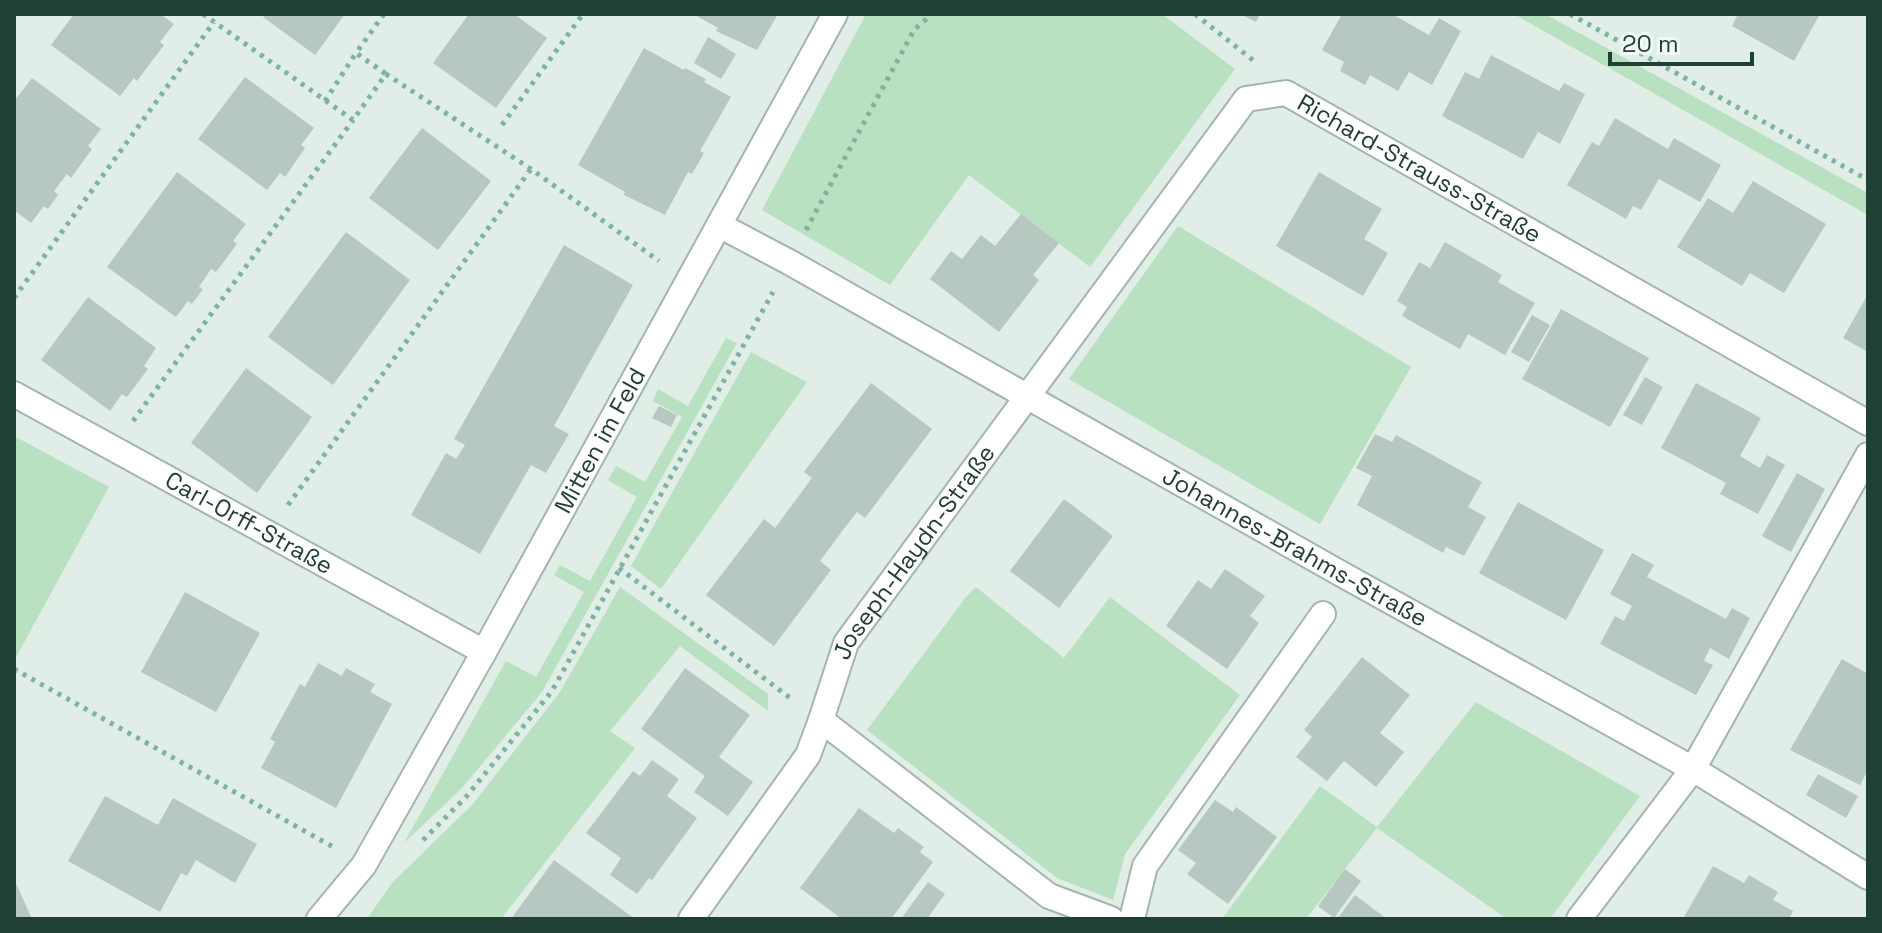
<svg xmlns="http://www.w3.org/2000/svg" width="1882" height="933" font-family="'Space Grotesk',sans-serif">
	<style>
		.green { fill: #b8e0c1 }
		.building { fill: #b6c8c0 }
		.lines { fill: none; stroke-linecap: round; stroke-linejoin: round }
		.minor-casing { stroke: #a3b5ae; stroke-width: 28 }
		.path { stroke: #7eb3a0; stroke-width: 5; stroke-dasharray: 4 6; stroke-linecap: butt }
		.minor { stroke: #fff; stroke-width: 24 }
		.labels { text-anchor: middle; stroke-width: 8; stroke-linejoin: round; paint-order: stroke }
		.street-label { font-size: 24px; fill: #203f35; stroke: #f2f9f5 }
	</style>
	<rect width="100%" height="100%" fill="#e1ede7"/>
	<path class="green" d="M866 14H1162L1235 69 1090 267 969 175 890 285 762 210Z
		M1514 14H1545L1868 193V215Z
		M1178 226 1411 367 1320 524 1069 379Z
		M726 338 737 343 542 692 462 788 404 843 506 661 536 677 584 592 554 575 560 565 590 581 637 497 608 480 616 466 645 482 682 417 653 401 658 389 688 406Z
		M751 352 807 382 661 589 631 566Z
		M14 436 109 487 15 659 14 658Z
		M620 587 768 694V711L680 646 610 731 635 748 501 919H367L392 883 473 804 560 692Z
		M976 587 1064 658 1110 597 1240 695 1125 854 1113 900 1057 878 867 730 966 597Z
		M1476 702 1640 796 1550 919H1507L1377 828 1306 919H1222L1320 786 1377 827Z"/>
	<path class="building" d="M74 14H160L174 24 160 42 164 45 137 81 134 78 120 96 51 45Z
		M266 14H345L315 55 263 17Z
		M469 14H514L547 38 496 108 433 63Z
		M693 14H778L757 50 716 31 718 28Z
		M1240 14H1260L1256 22Z
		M1342 14H1392L1429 35 1439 18 1461 31 1432 85 1409 72 1398 91 1370 75 1365 85 1340 71 1344 62 1322 50Z
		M1738 14H1820L1794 61 1732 26Z
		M708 37 736 54 721 79 694 63Z
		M644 48 684 70 685 68 706 79 704 82 731 97 700 151 704 153 692 174 688 172 665 215 624 195 625 192 578 165Z
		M1491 55 1559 91 1564 83 1585 94 1560 144 1538 132 1523 159 1442 116 1465 72 1479 79Z
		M245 77 314 128 301 145 305 148 285 177 280 173 267 190 198 139Z
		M32 78 101 129 88 146 92 149 71 178 67 174 54 191 58 195 48 209 44 206 31 223 14 210V101Z
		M1615 118 1668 149 1674 138 1721 165 1700 202 1659 179 1641 210 1633 206 1626 219 1567 185 1592 142 1599 146Z
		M422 128 491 181 438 250 369 198Z
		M177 172 246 224 233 241 237 244 216 272 211 269 199 287 203 289 192 304 188 301 176 317 107 267Z
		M1319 172 1382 209 1364 239 1388 253 1363 296 1276 246Z
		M1753 181 1826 224 1784 293 1750 273 1742 286 1677 247 1708 198 1733 213Z
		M1021 214 1059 243 1033 275 1039 280 999 332 930 279 951 251 962 259 981 235 995 246Z
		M346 232 410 280 333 385 268 337Z
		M1445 242 1502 275 1498 282 1535 303 1505 355 1468 334 1460 349 1402 316 1407 307 1397 301 1419 262 1430 268Z
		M564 245 633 285 554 426 569 434 546 473 531 465 480 554 411 515 446 453 456 459 465 445 454 439Z
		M1868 294V352L1843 338Z
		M88 297 156 348 144 366 148 369 127 397 122 394 110 411 41 360Z
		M1561 309 1649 358 1610 427 1522 379Z
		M1532 315 1550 325 1529 362 1511 352Z
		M246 368 312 417 257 493 191 443Z
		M1645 377 1663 387 1642 425 1623 415Z
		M871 383 932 429 865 518 857 512 843 530 820 561 831 570 774 646 706 595 764 519 775 528 812 478 804 472Z
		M1696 383 1761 418 1740 456 1760 468 1767 455 1785 465 1758 514 1720 494 1726 483 1661 448Z
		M659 406 677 415 671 427 652 418Z
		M1375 434 1392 442 1396 435 1482 482 1468 507 1486 517 1464 556 1446 547 1443 553 1357 505 1372 476 1356 468Z
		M1797 473 1825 489 1791 552 1762 536Z
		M1064 499 1113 536 1059 608 1010 571Z
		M1518 502 1604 550 1566 620 1479 573Z
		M1632 553 1654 565 1647 577 1726 619 1732 608 1750 618 1729 659 1710 648 1704 661 1713 665 1696 695 1600 644 1615 616 1624 621 1632 606 1610 594Z
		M1225 569 1265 596 1250 616 1259 623 1227 669 1166 626 1198 580 1211 589Z
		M185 592 260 633 216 712 141 672Z
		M1362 657 1410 695 1380 733 1404 752 1376 787 1344 761 1327 781 1296 757 1312 737 1304 730Z
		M1842 659 1868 674V770L1860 785 1790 750Z
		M318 663 342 676 346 668 375 684 370 692 392 704 336 808 261 768 275 742 270 739 300 684 305 687Z
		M685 668 750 715 719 757 753 782 728 816 694 792 705 776 641 729Z
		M652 760 679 779 667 796 697 818 652 880 649 878 637 894 610 875 621 858 586 833 633 771 640 776Z
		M1818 774 1858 796 1846 818 1806 795Z
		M105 796 158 825 173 798 257 844 235 883 196 860 187 876 181 873 160 912 68 861Z
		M1215 800 1233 812 1236 807 1277 837 1228 904 1187 874 1196 863 1178 850Z
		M859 808 894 833 898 828 924 847 920 852 933 862 891 919H842L800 888Z
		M554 860 635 919H511Z
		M1713 866 1744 883 1749 875 1778 892 1773 900 1793 911 1789 919H1683Z
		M1345 869 1361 881 1334 918 1318 906Z
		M14 879 32 919H14Z
		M928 882 945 894 927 919H901Z
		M1355 895 1387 919H1337Z"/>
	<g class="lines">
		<defs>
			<g id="minor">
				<path id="s1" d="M719 225 789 262 1345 576 1693 769 1868 877"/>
				<path id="s2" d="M14 394 484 652"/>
				<path id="s3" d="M319 919 364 865 484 652 835 14"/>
				<path d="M691 919 808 755 821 720"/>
				<path id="s4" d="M1111 919 1049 896 821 720 846 643 1246 99 1286 93 1868 423"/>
				<path d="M1132 919 1145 866 1323 614"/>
				<path d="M1579 919 1693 769 1868 455"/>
			</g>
		</defs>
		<use href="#minor" class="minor-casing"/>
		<path class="path" d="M203 14 353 120 386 74 531 169 659 261
			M384 14 356 53 386 74
			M1195 14 1254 61
			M1570 14 1868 180
			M325 101 356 53
			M502 125 583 14
			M806 230 914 30 932 14
			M14 298 214 22
			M133 421 353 120
			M288 505 531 169
			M619 568 790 698
			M14 669 335 848
			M423 840 466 797 552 691 773 292"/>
		<use href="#minor" class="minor"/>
	</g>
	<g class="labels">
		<g class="street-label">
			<text dy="8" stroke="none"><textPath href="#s4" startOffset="1304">Richard-Strauss-Straße</textPath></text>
			<text dy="8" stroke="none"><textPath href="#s3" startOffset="556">Mitten im Feld</textPath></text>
			<text dy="8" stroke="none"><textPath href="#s2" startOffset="268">Carl-Orff-Straße</textPath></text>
			<text dy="8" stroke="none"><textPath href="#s1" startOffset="660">Johannes-Brahms-Straße</textPath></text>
			<text dy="8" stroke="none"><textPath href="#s4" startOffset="548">Joseph-Haydn-Straße</textPath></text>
		</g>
	</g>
	<rect width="1882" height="933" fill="none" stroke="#203f35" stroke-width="32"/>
	<path d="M1610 52v12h142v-12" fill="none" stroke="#203f35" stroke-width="4"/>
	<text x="1622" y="52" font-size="24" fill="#203f35" stroke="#f2f9f5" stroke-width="6" paint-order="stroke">20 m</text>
</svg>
